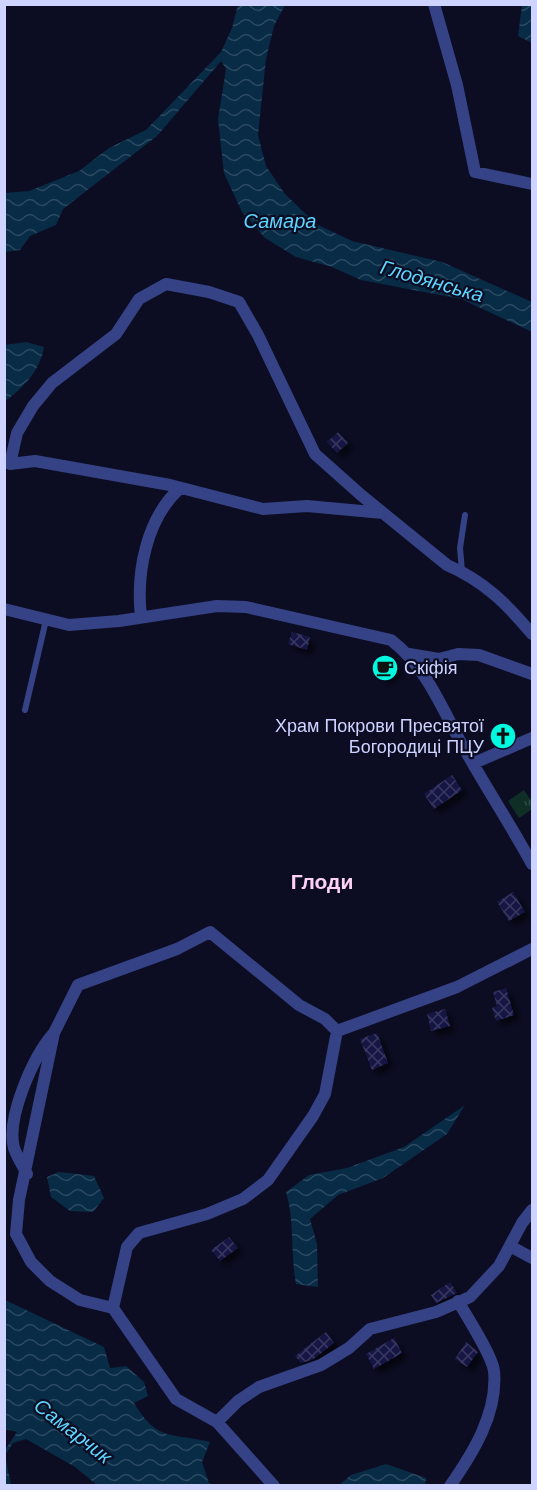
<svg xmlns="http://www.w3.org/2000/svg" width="537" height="1490" font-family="Helvetica,sans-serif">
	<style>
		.park { fill: url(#park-tufts) }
		.water { fill: url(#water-waves) }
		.building { fill: url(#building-cross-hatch); filter: url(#shadow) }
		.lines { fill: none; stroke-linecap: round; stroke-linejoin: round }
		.lane { stroke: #354285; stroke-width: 6 }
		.street { stroke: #354285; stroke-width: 12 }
		.labels { text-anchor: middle; stroke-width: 4.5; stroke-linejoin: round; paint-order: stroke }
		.poi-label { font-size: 18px; fill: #cfd3ff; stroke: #0c0d23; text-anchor: start }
		.water-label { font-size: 20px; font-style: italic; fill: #5dd5ff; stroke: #0c0d23 }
		.quarter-label { font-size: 21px; font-weight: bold; fill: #ffd1f8; stroke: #0c0d23 }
	</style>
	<defs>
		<pattern id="park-tufts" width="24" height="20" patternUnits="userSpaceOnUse" patternTransform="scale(1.5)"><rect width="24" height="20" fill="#0f2e26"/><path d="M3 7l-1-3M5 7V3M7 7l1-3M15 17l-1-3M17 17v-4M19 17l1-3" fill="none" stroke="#314b47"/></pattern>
		<pattern id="water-waves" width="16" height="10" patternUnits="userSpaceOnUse" patternTransform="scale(1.5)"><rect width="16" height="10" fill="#082b46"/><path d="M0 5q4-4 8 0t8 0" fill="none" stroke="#2b4962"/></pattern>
		<pattern id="building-cross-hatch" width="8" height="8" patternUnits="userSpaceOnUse" patternTransform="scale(1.5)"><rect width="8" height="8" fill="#171745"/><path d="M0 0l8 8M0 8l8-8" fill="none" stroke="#383861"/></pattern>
		<filter id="shadow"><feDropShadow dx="5.5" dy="5.5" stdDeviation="3" flood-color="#0009"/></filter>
	</defs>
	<rect width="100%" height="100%" fill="#0c0d23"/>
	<path class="park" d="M524 790 532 802V809L519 818 508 801Z"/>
	<path class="water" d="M238 5H285L274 26 266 59 258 135 266 166 285 194 316 224 352 241 442 262 532 302V332L461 299 361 280 332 267 296 257 265 238 242 212 224 173 218 119 226 69 221 61 157 136 63 209 56 225 30 236 20 250 5 252V193L29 191 79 171 109 148 146 130 221 52 232 28Z
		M522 5H532V43L518 36Z
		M26 342 44 347C41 369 23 389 5 401V345Z
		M465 1105 447 1134 383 1178 338 1195 310 1219 317 1244 318 1287 296 1284C290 1253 295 1222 286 1192L309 1175 347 1168 404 1147Z
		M59 1172 94 1176 104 1198 93 1212 70 1211 51 1197 47 1177Z
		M5 1300 104 1347 110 1368 126 1366 144 1382 148 1396 134 1403C158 1442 169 1432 210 1442L202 1462 209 1483 214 1485H97L75 1467 26 1439 13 1443 5 1455 11 1485H5V1450L17 1432 5 1429Z
		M386 1464 426 1478 425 1485H339L351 1475Z"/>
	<path class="building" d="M338 432 348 443 337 453 327 442Z
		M292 632 310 637 307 650 288 644Z
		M387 656 398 668 384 680 373 669Z
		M452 775 462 790 434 809 424 794Z
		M513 892 525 912 509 921 497 902Z
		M506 988 514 1015 496 1021 492 1008 497 1006 493 992Z
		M445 1009 450 1026 431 1031 427 1014Z
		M377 1033 388 1063 372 1070 360 1039Z
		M229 1237 238 1248 220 1261 211 1250Z
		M450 1282 457 1293 436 1303 431 1295Z
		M326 1332 334 1343 312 1360 301 1363 295 1356Z
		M394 1338 402 1353 374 1369 366 1354Z
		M466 1342 478 1352 467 1367 455 1359Z"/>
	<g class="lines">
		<path class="lane" d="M462 571 460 548 465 515
			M25 710 46 620"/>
		<path class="street" d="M434 4 457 85 475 172 532 184
			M10 464 17 433 33 406 52 383 116 334 139 299 166 284 209 292 239 302 258 335 315 454 361 495 447 565C484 581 507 604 532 634
			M10 464 35 461 170 485 263 509 307 506 383 513
			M4 609 69 625 119 621 217 606 246 607 391 640C425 666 440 704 460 741 483 783 509 822 532 864
			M141 617C136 573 146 519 180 488
			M409 654 439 659 458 654 479 655 532 674
			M474 763 532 738
			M337 1031 457 987 532 949
			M27 1174C23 1166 17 1157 14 1148 6 1118 33 1057 53 1034
			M510 1246 532 1258
			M113 1308 80 1300 50 1281 31 1262 16 1234 19 1200 54 1033 78 985 177 949 210 932 299 1005 325 1019 337 1031
			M113 1308 127 1247 139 1233 207 1214 243 1199 268 1180 313 1116 325 1094 337 1031
			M113 1308 176 1399 217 1422 274 1486
			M217 1422 238 1401 259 1387 321 1365 349 1348 370 1329 436 1312 470 1297 499 1266 522 1223 532 1210
			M450 1486C473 1453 498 1413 494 1371 492 1355 467 1317 458 1301"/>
	</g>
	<defs>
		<symbol id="cafe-disc" viewBox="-11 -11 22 22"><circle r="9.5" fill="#00fae0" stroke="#0c0d23"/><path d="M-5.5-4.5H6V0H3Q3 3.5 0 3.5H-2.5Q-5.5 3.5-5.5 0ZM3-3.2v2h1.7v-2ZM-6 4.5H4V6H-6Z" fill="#111"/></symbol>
		<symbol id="church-disc" viewBox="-11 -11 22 22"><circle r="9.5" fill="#00fae0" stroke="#0c0d23"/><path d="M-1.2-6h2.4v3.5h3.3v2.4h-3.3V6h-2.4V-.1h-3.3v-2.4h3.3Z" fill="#111"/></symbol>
	</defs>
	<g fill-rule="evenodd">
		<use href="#cafe-disc" x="370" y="653" width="30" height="30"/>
		<use href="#church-disc" x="488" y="721" width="30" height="30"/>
	</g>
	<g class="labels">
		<g class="poi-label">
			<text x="404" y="674">Скіфія</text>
			<text x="484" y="732" text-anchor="end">Храм Покрови Пресвятої<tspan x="484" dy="21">Богородиці ПЦУ</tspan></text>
		</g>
		<g class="water-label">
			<text x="280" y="228">Самара</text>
			<text transform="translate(432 281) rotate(16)" y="7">Глодянська</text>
			<text transform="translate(73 1431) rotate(38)" y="7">Самарчик</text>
		</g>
		<g class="quarter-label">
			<text x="322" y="889">Глоди</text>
		</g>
	</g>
	<rect width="537" height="1490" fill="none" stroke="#cfd3ff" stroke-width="12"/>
</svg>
